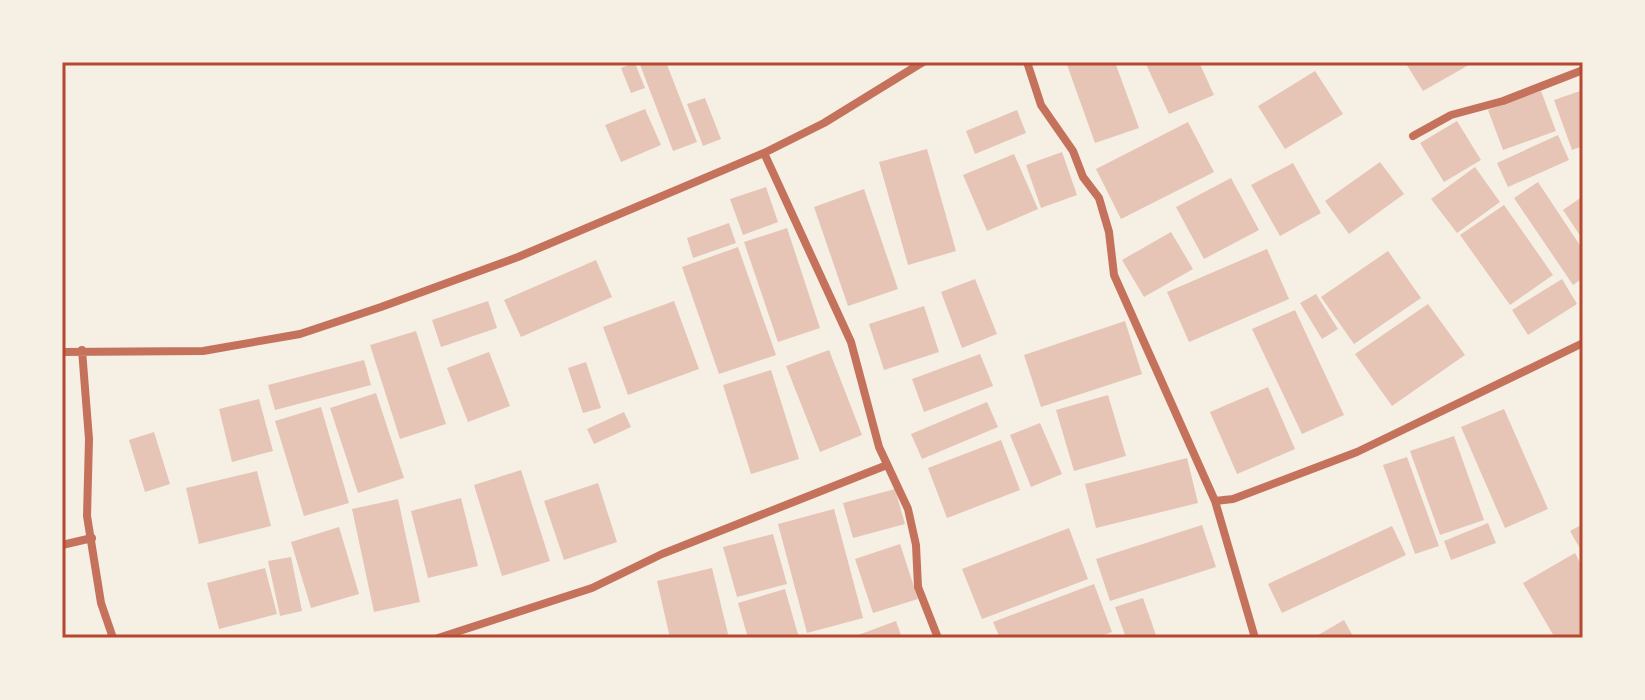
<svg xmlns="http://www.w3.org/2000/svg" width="1645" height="700" font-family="'PT Sans Narrow',sans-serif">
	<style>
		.building { fill: #e6c5b7 }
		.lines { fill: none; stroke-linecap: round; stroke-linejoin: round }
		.minor { stroke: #c5725c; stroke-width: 8 }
		.neatline { fill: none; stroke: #b5482f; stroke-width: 3 }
	</style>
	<rect width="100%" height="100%" fill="#f6efe4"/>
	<path class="building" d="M639 62H666L697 142 673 151Z
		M1066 62H1115L1139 128 1095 143Z
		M1145 62H1199L1214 95 1169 114Z
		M1405 62H1474L1423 91Z
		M635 63 645 88 631 93 621 68Z
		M1315 71 1343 114 1285 149 1258 106Z
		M1583 90V146L1572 150 1554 100Z
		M1541 91 1556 131 1503 150 1488 110Z
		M705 98 721 139 703 146 687 104Z
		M645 109 661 145 621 162 605 125Z
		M1017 110 1026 133 975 154 966 131Z
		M1457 121 1481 160 1444 182 1420 143Z
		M1188 122 1214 172 1121 219 1096 169Z
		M1558 135 1569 160 1508 187 1497 163Z
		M927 149 956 251 908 265 879 162Z
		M1062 152 1077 195 1041 208 1026 165Z
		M1014 154 1038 209 987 231 963 175Z
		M1380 162 1404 194 1349 234 1325 201Z
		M1293 163 1321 213 1280 236 1251 185Z
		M1475 167 1500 202 1457 233 1431 199Z
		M1231 178 1259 230 1204 259 1176 207Z
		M1538 182 1583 250V278L1573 285 1514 198Z
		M766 187 778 222 743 235 730 199Z
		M864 189 898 289 848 306 814 207Z
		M1583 196V240L1563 210Z
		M1504 205 1553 275 1510 305 1460 235Z
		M729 223 736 243 693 258 687 238Z
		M787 228 820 328 778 342 744 242Z
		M1171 232 1193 269 1144 297 1122 260Z
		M738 247 776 355 719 374 682 267Z
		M1267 249 1289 299 1189 342 1167 292Z
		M1388 251 1421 298 1354 344 1321 297Z
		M596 260 612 297 521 337 504 300Z
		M975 279 997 334 962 348 941 292Z
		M1562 279 1577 304 1528 335 1512 310Z
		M1316 294 1338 329 1322 339 1300 303Z
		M488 301 497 328 441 347 432 320Z
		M674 301 699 369 628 395 603 327Z
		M1428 304 1465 355 1392 406 1355 354Z
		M924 306 939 352 884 370 869 324Z
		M1295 310 1344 415 1302 434 1252 329Z
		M1125 321 1142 374 1041 407 1024 355Z
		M416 331 446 424 400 439 370 345Z
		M829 350 862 435 820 452 786 366Z
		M489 352 510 406 468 422 447 368Z
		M980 354 993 386 924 412 912 379Z
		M364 360 371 385 275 410 268 385Z
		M586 362 601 408 583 413 568 368Z
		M771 370 799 459 751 474 723 385Z
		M1268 387 1295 449 1237 474 1210 412Z
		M376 393 404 478 358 493 330 408Z
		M1108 395 1126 456 1074 471 1056 410Z
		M259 399 273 451 232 462 219 409Z
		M987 402 998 427 922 459 911 434Z
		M321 407 349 503 304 516 275 421Z
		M1504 409 1548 509 1505 528 1461 427Z
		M624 412 631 427 594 444 587 429Z
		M1040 423 1062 474 1031 487 1010 435Z
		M154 432 170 484 145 492 129 440Z
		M1454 436 1484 520 1440 535 1410 451Z
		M1001 440 1020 490 947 518 928 468Z
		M1407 457 1439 546 1415 554 1383 465Z
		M1187 458 1198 503 1096 528 1085 484Z
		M521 470 550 561 502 576 474 485Z
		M257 471 271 526 199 544 186 488Z
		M598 483 617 542 564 560 544 501Z
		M895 489 905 524 853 538 843 503Z
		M461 498 478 566 428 578 411 511Z
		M398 499 420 602 374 612 352 509Z
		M834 509 863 618 807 633 778 524Z
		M1488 523 1496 543 1451 560 1444 541Z
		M1583 524V554L1570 531Z
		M1202 525 1216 567 1110 601 1096 559Z
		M1392 526 1406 555 1282 613 1268 584Z
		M339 527 359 594 311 608 291 542Z
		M1069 528 1088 579 982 619 962 569Z
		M773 534 787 584 737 597 723 547Z
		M900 544 918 599 873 613 855 559Z
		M1575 553 1583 568V638H1555L1523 583Z
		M291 557 302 611 280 616 268 561Z
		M265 568 277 614 219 629 207 583Z
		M712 568 729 638H670L657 581Z
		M1094 584 1112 632 1096 638H1000L993 622Z
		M785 589 799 638H748L738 603Z
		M1143 598 1157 638H1126L1115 607Z
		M1344 620 1354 638H1313Z
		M896 621 902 638H850Z"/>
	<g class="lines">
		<path class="minor" d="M1027 62 1041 105 1073 151 1083 177 1099 198 1109 232 1114 275 1215 501 1233 499 1357 452 1583 343
			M1413 136 1451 115 1503 101 1583 70
			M764 153 851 342 879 447 908 509 916 545 918 587 938 638
			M82 350 89 439 87 516 101 603 113 638
			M62 352 203 351 300 334 381 307 518 257 764 153 824 123 923 62
			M1215 501 1255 638
			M62 545 92 538
			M438 638 592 588 662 554 887 465"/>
	</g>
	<rect width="1645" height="700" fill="none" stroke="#f6efe4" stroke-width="128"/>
	<rect x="64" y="64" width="1517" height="572" class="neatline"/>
</svg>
